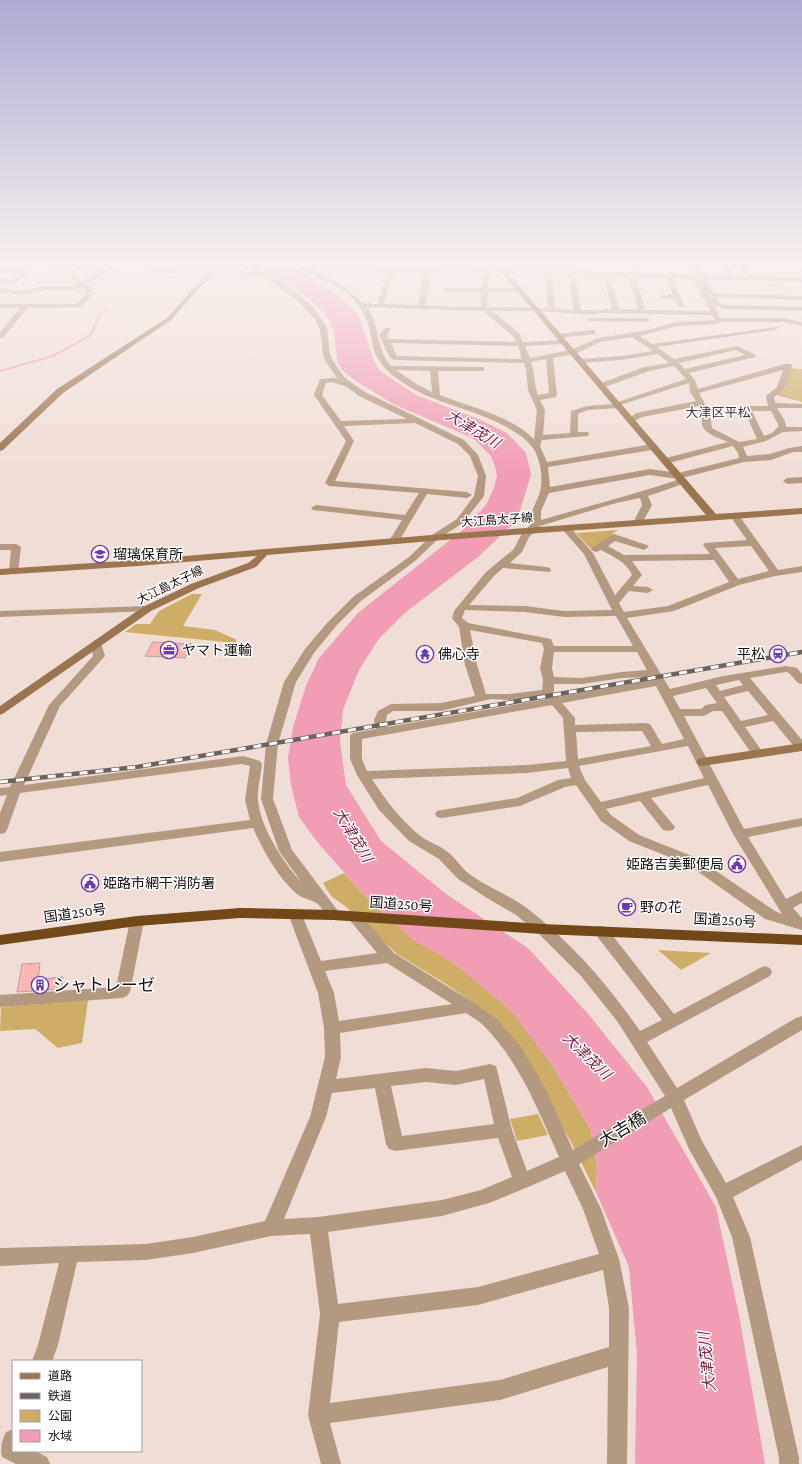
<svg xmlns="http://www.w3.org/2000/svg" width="802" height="1464" font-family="'Crimson Pro','Noto Sans JP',serif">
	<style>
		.green { fill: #cead66 }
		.water { fill: #f19db3 }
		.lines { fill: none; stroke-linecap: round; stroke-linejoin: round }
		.stream { stroke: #f19db3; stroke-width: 2 }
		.building { fill: #fdb7b2; stroke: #b4a19f }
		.street { fill: #b39980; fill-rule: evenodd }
		.secondary { fill: #9b7550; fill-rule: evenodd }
		.highway { fill: #724819; fill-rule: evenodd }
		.rail-casing { stroke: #6d625d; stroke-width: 4.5 }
		.rail { stroke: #fff; stroke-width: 3; stroke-dasharray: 8; stroke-linecap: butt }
		.labels { text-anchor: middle; stroke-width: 3; stroke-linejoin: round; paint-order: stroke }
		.far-street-label { font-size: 12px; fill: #140e0c; stroke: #fff }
		.far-quarter-label { font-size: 13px; fill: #3f312b; stroke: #fff }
		.poi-label { font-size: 14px; fill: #140e0c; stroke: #fff; text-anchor: start }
		.street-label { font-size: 14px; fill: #140e0c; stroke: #fff }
		.water-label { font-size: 15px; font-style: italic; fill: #7d1c41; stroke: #fff }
		.near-poi-label { font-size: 17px; fill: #140e0c; stroke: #fff; text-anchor: start }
		.near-street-label { font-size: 17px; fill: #140e0c; stroke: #fff }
	</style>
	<rect width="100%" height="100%" fill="#f0ded6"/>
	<path class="green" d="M788 368 802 369V402L776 395Z
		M618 530 612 534 614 536 595 548 591 549 576 533Z
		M192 594H202L183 626 215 630 237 640 235 643 125 632 136 624H150L159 611Z
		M344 873 368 899 414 940 454 963 500 1001 511 1011 537 1044 554 1068 591 1130 597 1169 596 1192 570 1140 553 1111 482 1009 449 986 397 954 345 906 331 896 323 883Z
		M658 950 711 953 681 970Z
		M88 1000 82 1043 58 1048 35 1029 0 1031 1 1007Z
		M538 1114 548 1135 517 1141 510 1119Z"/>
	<path class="water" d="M254 265H294L298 267 299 271 336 294 350 306 359 317 374 361 379 370 416 395 481 420 507 433 526 453 531 475 517 520 478 557 406 612 378 640 359 670 343 710 340 742 346 785 381 841 446 894 528 948 589 1015 647 1087 716 1207 739 1315 765 1464H635L637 1354 629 1267 596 1192 597 1169 591 1130 554 1068 511 1011 500 1001 454 963 414 940 368 899 318 843 299 817 291 785 288 758 293 727 306 686 319 658 358 613 464 529 486 505 494 488 497 476 495 466 491 456 475 440 468 436 393 404 353 379 341 369 337 360 334 331 327 316 309 298 264 269H261Z"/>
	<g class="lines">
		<path class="stream" d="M153 265 166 269 238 271 260 266
			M0 371 53 356 91 335 100 314 109 308"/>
	</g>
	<path class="building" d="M153 642 192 644 185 658 145 656Z
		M40 963 38 979 63 977 61 989 17 992 22 964Z"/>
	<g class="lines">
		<path class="street" d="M45 265H54L69 270 87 265H97L73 273 82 281 106 269 99 265H107L114 269 86 284 94 293 81 307 28 308 3 338H0V332L20 308H0V304H77L87 293 81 287C68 294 54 288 40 291 23 295 19 295 0 292V288L25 291 39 287H71L77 284 67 273Z
			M140 265C149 265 157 268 166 269L255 272 248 267 251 265 284 283 312 306 327 327 330 354 333 361 345 378 365 392 464 440 478 455 486 476 484 496 463 523 438 539 415 561 361 601 336 626 314 653 296 682 278 744 273 799 292 850 338 911 340 915 338 919C326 922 325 911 318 904 313 900 304 899 298 895 278 878 264 852 253 828L0 862V852L250 820 245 800 250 766 242 764 20 793 7 830 5 833 0 834V813L7 795 0 796V788L10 787 49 705 93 656 91 643 96 640 101 643 105 656 60 706 24 785 243 756 260 761 262 764C261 776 257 789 258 801 261 829 284 863 302 883L279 851 261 799 266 744 284 682 305 649 328 622 353 597 409 557 432 535 457 519 474 496 478 476 470 456 458 444 415 423 344 426 354 441 335 481 467 492 472 495 467 498 427 494 399 541 394 544 389 541 402 520 313 510 311 508 316 505 405 515 419 493 329 486 325 483 346 441 314 395 320 379 333 378 338 379 325 361 323 354 320 329 314 318 298 301 269 280 262 276 154 272ZM332 382 347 387 359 396 407 419 341 421 322 395 326 383Z
			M296 265 428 269 444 267 483 268V265H489V269L630 273 632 270 630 265H636L638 270 636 273 697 275 692 265H698L704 275 727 276 721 265H727L733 276H746L740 265H746L753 277 802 278V282L706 279 713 293 802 296V300L716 297 719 303 725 305 802 307V311L724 309 714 305 720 318H783L802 322V326L783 322H720L717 324 677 326 640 336 652 344 776 327 778 328 774 330 657 347 674 359 737 346 756 355 755 357 689 373 695 380 698 389 785 364H791L792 366C789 378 786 390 774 397L775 403 802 404V408H777L785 421 786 427H802V431L783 432 766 441 743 447 747 456 770 454 789 448 802 446V452H793L771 460 744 462 678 479 650 475 549 493 541 511V520C587 506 634 495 680 479H686L687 481 686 483 648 496 652 505 641 525 638 526 633 523 642 505 640 498 616 503 540 526 529 537 522 552 510 563 546 567 550 568 551 570 550 572 503 568 494 576 469 605 525 606 564 611 612 610 584 554 561 528 566 525 569 526 593 553 615 595 632 575C627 562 612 556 601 550L596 552 593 551 591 549 593 547 614 534 647 545 649 547 644 550 615 541 608 546 624 555 710 554 703 545 705 543 747 540 730 516 735 513 738 514 778 570 802 566V572L775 576 739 585 674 611 627 618 670 689 723 676 786 666 797 668 802 674V684L798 683 789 673 786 672 750 678 802 740V750H797L773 721 745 727 764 754 762 757H754L722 711H713L704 716H684L744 829 802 818V826L748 837 786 899 802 891V903L793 908 802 918V930L765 919 687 864 629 841 601 821 576 785 565 787 520 806 442 818 437 817 435 814 437 811 442 810 517 798 558 780 571 778 568 768 527 773 372 779C385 799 399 818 418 834 427 842 440 845 449 853 456 859 461 867 468 873 486 887 510 895 528 909 571 942 609 986 640 1031L662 1020 596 935 594 931 596 927 601 926 606 927 674 1014 760 968 765 966 770 968 772 972 770 976 647 1042 677 1088 796 1018 802 1016V1030L684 1100 702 1141 726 1183 802 1145V1160L733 1197 750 1237 799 1458V1464H779V1458L732 1237 716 1197 689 1149 671 1108 579 1164 601 1209 619 1259 629 1308 627 1464H607L608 1367 500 1400 330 1423 341 1464H321L308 1415 320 1314 310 1234 271 1236 193 1253 146 1260 77 1262 58 1345 52 1361H32L38 1345 59 1263 0 1266V1248L146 1244 193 1237 265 1221 310 1117 325 1057 324 1028 318 993 288 914 290 910 295 909 300 910 321 961 377 953 347 917 349 913 354 912 359 913 394 953 474 1003 497 1019 522 1048 546 1090 573 1150 665 1096 617 1021 581 976 538 933 516 915 487 898 458 879 439 859 409 841 379 810 357 775 350 759V736L352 733 376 729 374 720 378 711 391 704 441 703 475 696 465 665 459 627 452 618 454 611 486 572 514 549 522 533 532 523C530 512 535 505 539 495 544 481 541 460 533 448 513 420 453 408 423 394 405 385 383 372 375 353 371 343 371 331 367 321 365 314 360 308 357 304 345 285 311 279 296 265ZM313 270 388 272 378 302 380 304 363 303 346 288ZM444 271 482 272V288H445L442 290 445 292H481V307L425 306 431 273ZM394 272 424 273 418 305 382 304 384 302ZM489 272 546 274 548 308 487 307 488 292H520L523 290 520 288H488ZM552 274 568 275 574 310 555 308ZM575 275 603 276 612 309C601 309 592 311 581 310ZM610 276 629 277 638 309H619ZM636 277 666 278 673 295H662L659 297 662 299H675L679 307 681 308 684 306 673 278 693 279 710 311 645 310ZM367 307 483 311 513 336 516 342 388 339 387 335 391 329 387 327 385 328 379 335 390 358 394 360 524 363 526 370 528 390 537 410 534 439C510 415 471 408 440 395L438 371H484V367L391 366C376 349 380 325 367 307ZM492 311H536L594 315 599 313 712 315 715 320 677 322 643 331 598 338 570 350 530 358 525 346 563 344 567 342 563 340 523 342 519 333ZM632 337 653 351 621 356 580 359 576 361 580 363 621 360 658 354 669 363 644 367 599 384V388H602L649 371 674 366 686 379 612 404 587 406 571 411 570 433 543 435 545 410 540 400 556 397 557 395 553 358 575 354 600 342ZM391 343 518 346 522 359 397 356ZM736 350 745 355 685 369 679 363ZM546 359 549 393 538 395C534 385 535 373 531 362ZM396 370 430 371 432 392 415 383ZM783 370 777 387 766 396 768 406H747L743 408 757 439 739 442 712 428 710 413 699 393ZM689 383 690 392 696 401 636 413 626 421 630 423 642 417 699 406C703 413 701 417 702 424 703 434 720 438 728 442L662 459 661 461 662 463 665 464 733 446 738 453 739 458 678 473 650 469 550 487 548 467 652 450 656 447 652 444 547 462 540 446 542 440 588 436 589 434 588 432H578V414L588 410 620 408V405ZM752 411H771L779 426 772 433 764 436ZM751 546 769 571 738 579 715 548ZM714 560 729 582 668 606 624 612 619 603 629 591 648 593 653 590 648 587 633 586 642 575 632 561ZM465 610 525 612 564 617 616 616 633 646H554L551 639 468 623 462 618ZM470 630 542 643 544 649 540 668 543 680 542 690 509 694H486L477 665ZM554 652H637L647 670 622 672 582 678 554 677 552 668ZM651 677 653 680 557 697 554 693V684H582L622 678ZM739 680 743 685 720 691 716 685ZM656 686 684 739 662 744 650 724 646 723 575 725V718L562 703ZM706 688 717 703 706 705 701 709H680L673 696ZM748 691 768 715 741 721 724 697ZM545 697 547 699 387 727 386 720 387 715 393 711H441L491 699 509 700ZM552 705 563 718 566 761 527 765 367 771 362 759V739ZM642 731 651 746 578 759 576 732ZM688 746 704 778 601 802 585 780 579 766ZM708 785 733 834 782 914 775 911 697 858 639 835 611 815 606 809 640 801 663 830 668 831 673 830 675 827 651 798ZM387 963 452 1004 339 1021 334 993 325 971ZM466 1013C473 1018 481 1022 486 1028 521 1065 539 1112 559 1157L527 1171 512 1130 496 1066 490 1064 456 1071 426 1068 336 1079 341 1057 340 1033ZM484 1079 494 1124 402 1136 391 1086 426 1082 456 1085ZM375 1088 386 1144 389 1149 395 1151 498 1138 512 1177 481 1190 442 1200 318 1217 284 1219 326 1117 332 1093ZM565 1171 583 1209 599 1254 478 1287 338 1304 328 1232 442 1216 489 1203 528 1187ZM603 1270 609 1308V1347L500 1380 330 1403 339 1322 478 1305Z
			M0 268 27 269 30 271 16 282H0V278L13 279 21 273 0 272Z
			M590 318H647L650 320 647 322 588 321 587 320Z
			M592 330H595V334L558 338 554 336 558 334Z
			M802 477V483L787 484 783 481 787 478Z
			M0 544H16L21 547 18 573H10L9 571 11 550H0Z
			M147 606 151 607 152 609 151 611 0 617V611Z
			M137 916 142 917 144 921 130 992 127 996 122 998 0 1007V995L116 987 130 921 132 917Z
			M13 1429V1451H35L47 1457 50 1464H16L2 1457C0 1448 2 1440 6 1432Z"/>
		<path class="secondary" d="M495 265H501L716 514 802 508V514L443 540 267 555 256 567 199 588 151 611 4 713 0 715V706L143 607 191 584 248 563 257 556 138 566 0 575V569L138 560 443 534 706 515Z
			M212 272 217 273 205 282 171 320 63 393 3 450 0 451V443L57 389 167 318 201 280Z
			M802 743V751L702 766 698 765 696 762 698 759 702 758Z"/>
		<path class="highway" d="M240 908 333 910 543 924 802 935V945L543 934 333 920 240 918 137 926 0 945V935L137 916Z"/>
		<defs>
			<path id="rail" d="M0 782 137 767 802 652"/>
		</defs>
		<use href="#rail" class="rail-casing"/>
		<use href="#rail" class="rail"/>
	</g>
	<linearGradient id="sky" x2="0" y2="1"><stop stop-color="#ababd3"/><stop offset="0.56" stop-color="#f8f0ed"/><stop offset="1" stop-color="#f8f0ed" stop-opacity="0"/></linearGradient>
	<rect width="802" height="470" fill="url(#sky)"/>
	<defs>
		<symbol id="school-ring" viewBox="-11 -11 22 22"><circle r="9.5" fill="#fff" stroke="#6e38af" stroke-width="1.5"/><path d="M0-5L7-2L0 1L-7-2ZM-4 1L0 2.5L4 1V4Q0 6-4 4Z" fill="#6e38af"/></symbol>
		<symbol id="office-ring" viewBox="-11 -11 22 22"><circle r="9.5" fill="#fff" stroke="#6e38af" stroke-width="1.5"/><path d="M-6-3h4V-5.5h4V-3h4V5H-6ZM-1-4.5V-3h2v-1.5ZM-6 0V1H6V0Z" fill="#6e38af"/></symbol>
		<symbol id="temple-ring" viewBox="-11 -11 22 22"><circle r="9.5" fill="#fff" stroke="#6e38af" stroke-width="1.5"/><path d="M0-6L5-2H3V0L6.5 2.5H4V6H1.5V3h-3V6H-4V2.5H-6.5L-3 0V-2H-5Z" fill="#6e38af"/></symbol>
		<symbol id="station-ring" viewBox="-11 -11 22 22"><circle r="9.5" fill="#fff" stroke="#6e38af" stroke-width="1.5"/><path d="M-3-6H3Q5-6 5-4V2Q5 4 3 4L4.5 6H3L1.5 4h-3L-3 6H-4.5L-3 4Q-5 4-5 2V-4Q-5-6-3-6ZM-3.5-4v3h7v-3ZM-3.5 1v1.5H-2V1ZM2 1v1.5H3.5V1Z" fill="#6e38af"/></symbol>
		<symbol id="civic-ring" viewBox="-11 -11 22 22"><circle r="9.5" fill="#fff" stroke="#6e38af" stroke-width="1.5"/><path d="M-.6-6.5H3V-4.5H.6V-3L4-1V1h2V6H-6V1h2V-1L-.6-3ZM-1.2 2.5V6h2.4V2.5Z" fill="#6e38af"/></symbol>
		<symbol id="cafe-ring" viewBox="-11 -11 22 22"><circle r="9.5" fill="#fff" stroke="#6e38af" stroke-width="1.5"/><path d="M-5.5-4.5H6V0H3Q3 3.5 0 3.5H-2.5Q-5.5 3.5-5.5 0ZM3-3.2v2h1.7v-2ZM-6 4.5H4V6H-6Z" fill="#6e38af"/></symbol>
		<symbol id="building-ring" viewBox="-11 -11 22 22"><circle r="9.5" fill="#fff" stroke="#6e38af" stroke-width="1.5"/><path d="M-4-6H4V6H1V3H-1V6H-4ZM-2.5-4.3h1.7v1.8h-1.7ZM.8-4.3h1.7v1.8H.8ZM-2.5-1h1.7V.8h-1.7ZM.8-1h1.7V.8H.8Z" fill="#6e38af"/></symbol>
	</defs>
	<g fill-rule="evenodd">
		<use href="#school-ring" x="90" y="544" width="20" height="20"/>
		<use href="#office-ring" x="159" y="640" width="20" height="20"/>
		<use href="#temple-ring" x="415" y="644" width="20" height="20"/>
		<use href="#station-ring" x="768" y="644" width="20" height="20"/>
		<use href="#civic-ring" x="727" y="854" width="20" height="20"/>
		<use href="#civic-ring" x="80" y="873" width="20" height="20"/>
		<use href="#cafe-ring" x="617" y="897" width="20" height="20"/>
		<use href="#building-ring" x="30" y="975" width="20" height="20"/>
	</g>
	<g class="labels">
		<g class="far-street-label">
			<text transform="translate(497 520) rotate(-4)" y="4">大江島太子線</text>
			<text transform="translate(170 585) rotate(-26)" y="4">大江島太子線</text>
		</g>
		<g class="far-quarter-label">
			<text x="718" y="417">大津区平松</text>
		</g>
		<g class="poi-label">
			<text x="113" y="559">瑠璃保育所</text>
			<text x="182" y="655">ヤマト運輸</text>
			<text x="438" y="659">佛心寺</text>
			<text x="765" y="659" text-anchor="end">平松</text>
			<text x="724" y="869" text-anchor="end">姫路吉美郵便局</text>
			<text x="103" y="888">姫路市網干消防署</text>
			<text x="640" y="912">野の花</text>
		</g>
		<g class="street-label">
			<text transform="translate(401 904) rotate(4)" y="5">国道250号</text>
			<text transform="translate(75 913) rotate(-8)" y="5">国道250号</text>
			<text transform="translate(725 920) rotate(3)" y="5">国道250号</text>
		</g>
		<g class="water-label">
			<text transform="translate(473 429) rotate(31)" y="5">大津茂川</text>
			<text transform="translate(353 835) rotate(59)" y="5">大津茂川</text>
			<text transform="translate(587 1056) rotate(44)" y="5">大津茂川</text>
			<text transform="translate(707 1362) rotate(-96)" y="5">大津茂川</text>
		</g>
		<g class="near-poi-label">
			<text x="53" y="991">シャトレーゼ</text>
		</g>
		<g class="near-street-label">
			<text transform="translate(622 1129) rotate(-31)" y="6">大吉橋</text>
		</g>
	</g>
	<rect x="12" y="1360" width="130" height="92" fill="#ffffff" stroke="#a19f9e"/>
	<rect x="20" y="1373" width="20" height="6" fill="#9b7550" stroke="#a19f9e"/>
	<text x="48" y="1380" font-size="12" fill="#140e0c">道路</text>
	<rect x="20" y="1393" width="20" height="6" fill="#6d625d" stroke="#a19f9e"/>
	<text x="48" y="1400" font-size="12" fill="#140e0c">鉄道</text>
	<rect x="20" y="1410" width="20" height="12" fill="#cead66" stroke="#a19f9e"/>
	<text x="48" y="1420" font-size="12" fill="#140e0c">公園</text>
	<rect x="20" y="1430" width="20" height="12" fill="#f19db3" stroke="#a19f9e"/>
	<text x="48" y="1440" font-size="12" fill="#140e0c">水域</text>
</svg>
